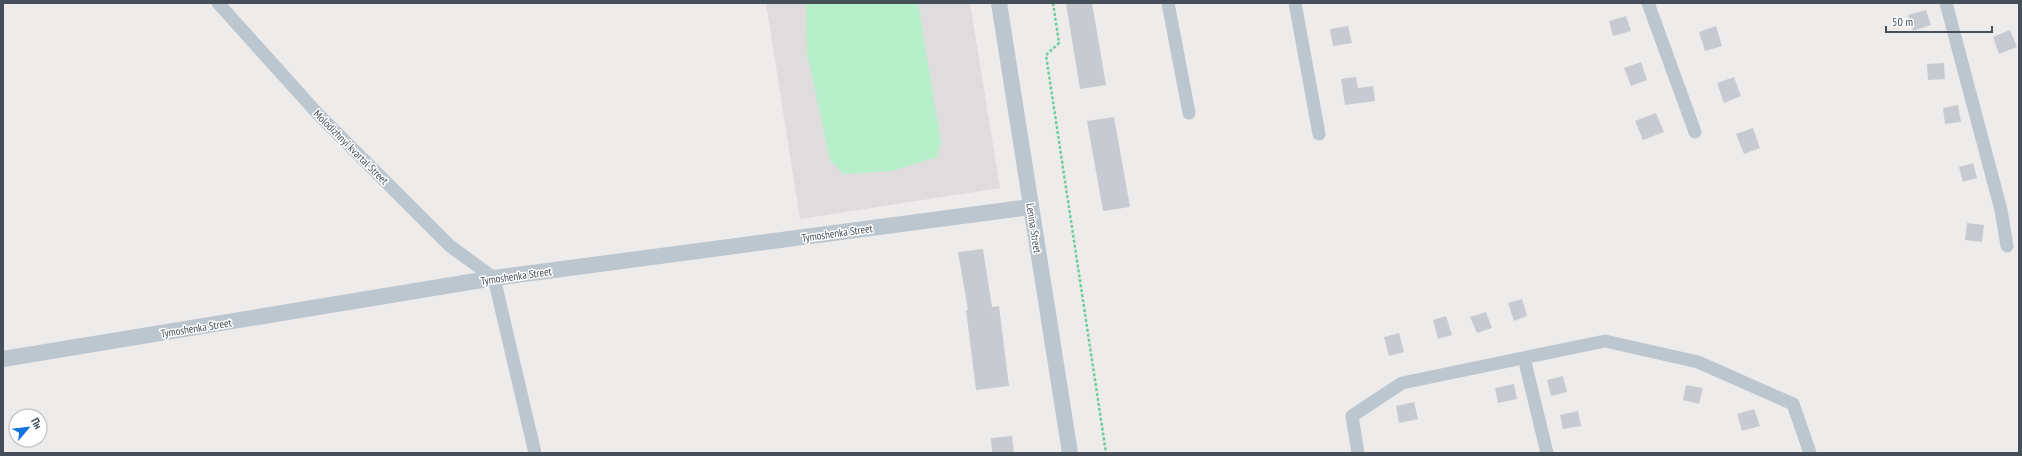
<svg xmlns="http://www.w3.org/2000/svg" width="2022" height="456" font-family="'PT Sans Narrow',sans-serif">
	<style>
		.education { fill: #dfdcdd }
		.green { fill: #b7efcb }
		.building { fill: #c8cad1 }
		.lines { fill: none; stroke-linecap: round; stroke-linejoin: round }
		.path { stroke: #6fcd9b; stroke-width: 2.5; stroke-dasharray: 3 2; stroke-linecap: butt }
		.minor { stroke: #bcc6cf; stroke-width: 13 }
		.tertiary { stroke: #bcc6cf; stroke-width: 16 }
		.labels { text-anchor: middle; stroke-width: 3; stroke-linejoin: round; paint-order: stroke }
		.street-label { font-size: 11px; fill: #444f59; stroke: #fff }
	</style>
	<rect width="100%" height="100%" fill="#eeebeb"/>
	<path class="education" d="M766 3H970L1000 188 800 219Z"/>
	<path class="green" d="M806 3H918L941 143 937 157 892 171 843 174 830 160 807 53Z"/>
	<path class="building" d="M1066 3H1092L1106 85 1080 89Z
		M1926 10 1931 25 1913 31 1908 15Z
		M1626 16 1631 31 1613 36 1609 21Z
		M1348 26 1352 43 1333 46 1330 29Z
		M1716 26 1722 46 1705 51 1699 32Z
		M2010 30 2017 47 1999 54 1993 37Z
		M1641 62 1647 80 1631 86 1624 68Z
		M1944 63 1945 79 1928 80 1927 64Z
		M1356 77 1358 88 1373 86 1375 101 1345 105 1341 79Z
		M1734 77 1741 96 1724 103 1717 83Z
		M1958 105 1961 122 1945 124 1943 108Z
		M1656 113 1664 132 1643 140 1635 121Z
		M1114 117 1130 207 1103 211 1087 121Z
		M1753 128 1760 148 1744 154 1736 134Z
		M1973 163 1977 178 1963 182 1959 167Z
		M1967 223 1984 225 1982 242 1965 240Z
		M983 249 992 307 999 306 1009 386 976 390 966 310H968L958 252Z
		M1522 299 1527 316 1514 321 1508 303Z
		M1486 312 1492 328 1477 333 1470 317Z
		M1446 316 1452 335 1438 339 1433 320Z
		M1399 333 1404 352 1389 356 1384 337Z
		M1563 376 1567 392 1551 396 1547 380Z
		M1514 384 1517 399 1498 403 1495 388Z
		M1686 385 1703 388 1699 404 1683 400Z
		M1414 402 1418 419 1399 423 1396 406Z
		M1754 409 1760 426 1742 431 1737 414Z
		M1578 411 1581 426 1563 429 1560 415Z
		M1012 436 1014 453H992L991 438Z"/>
	<g class="lines">
		<path class="path" d="M1053 3 1059 43 1046 55 1106 453"/>
		<path class="minor" d="M218 3 318 114 450 246 494 278 535 453
			M1168 3 1189 113
			M1295 3 1319 134
			M1648 3 1695 132
			M1946 3 2001 210 2007 246
			M1524 358 1547 453
			M1358 453 1352 416 1402 383 1605 341 1698 362 1793 404 1810 453"/>
		<path class="tertiary" d="M999 3 1070 453
			M3 359 494 278 1030 207"/>
	</g>
	<g class="labels">
		<g class="street-label">
			<text transform="translate(351 147) rotate(45)" y="4">Molodizhnyi kvartal Street</text>
			<text transform="translate(1034 228) rotate(81)" y="4">Lenina Street</text>
			<text transform="translate(837 233) rotate(-8)" y="4">Tymoshenka Street</text>
			<text transform="translate(516 276) rotate(-8)" y="4">Tymoshenka Street</text>
			<text transform="translate(196 328) rotate(-9)" y="4">Tymoshenka Street</text>
		</g>
	</g>
	<rect width="2022" height="456" fill="none" stroke="#444f59" stroke-width="8"/>
	<g transform="translate(28 428) rotate(62)"><circle r="19" fill="#ffffff" stroke="#b4b9bd"/>
	<path d="M0-3L7 15L0 10L-7 15Z" fill="#1573df"/>
	<text y="-6" font-size="11" font-weight="bold" text-anchor="middle" fill="#444f59">Пн</text>
	</g>
	<path d="M1886 26v6h106v-6" fill="none" stroke="#444f59" stroke-width="2"/>
	<text x="1892" y="26" font-size="12" fill="#444f59" stroke="#ffffff" stroke-width="3" paint-order="stroke">50 m</text>
</svg>
